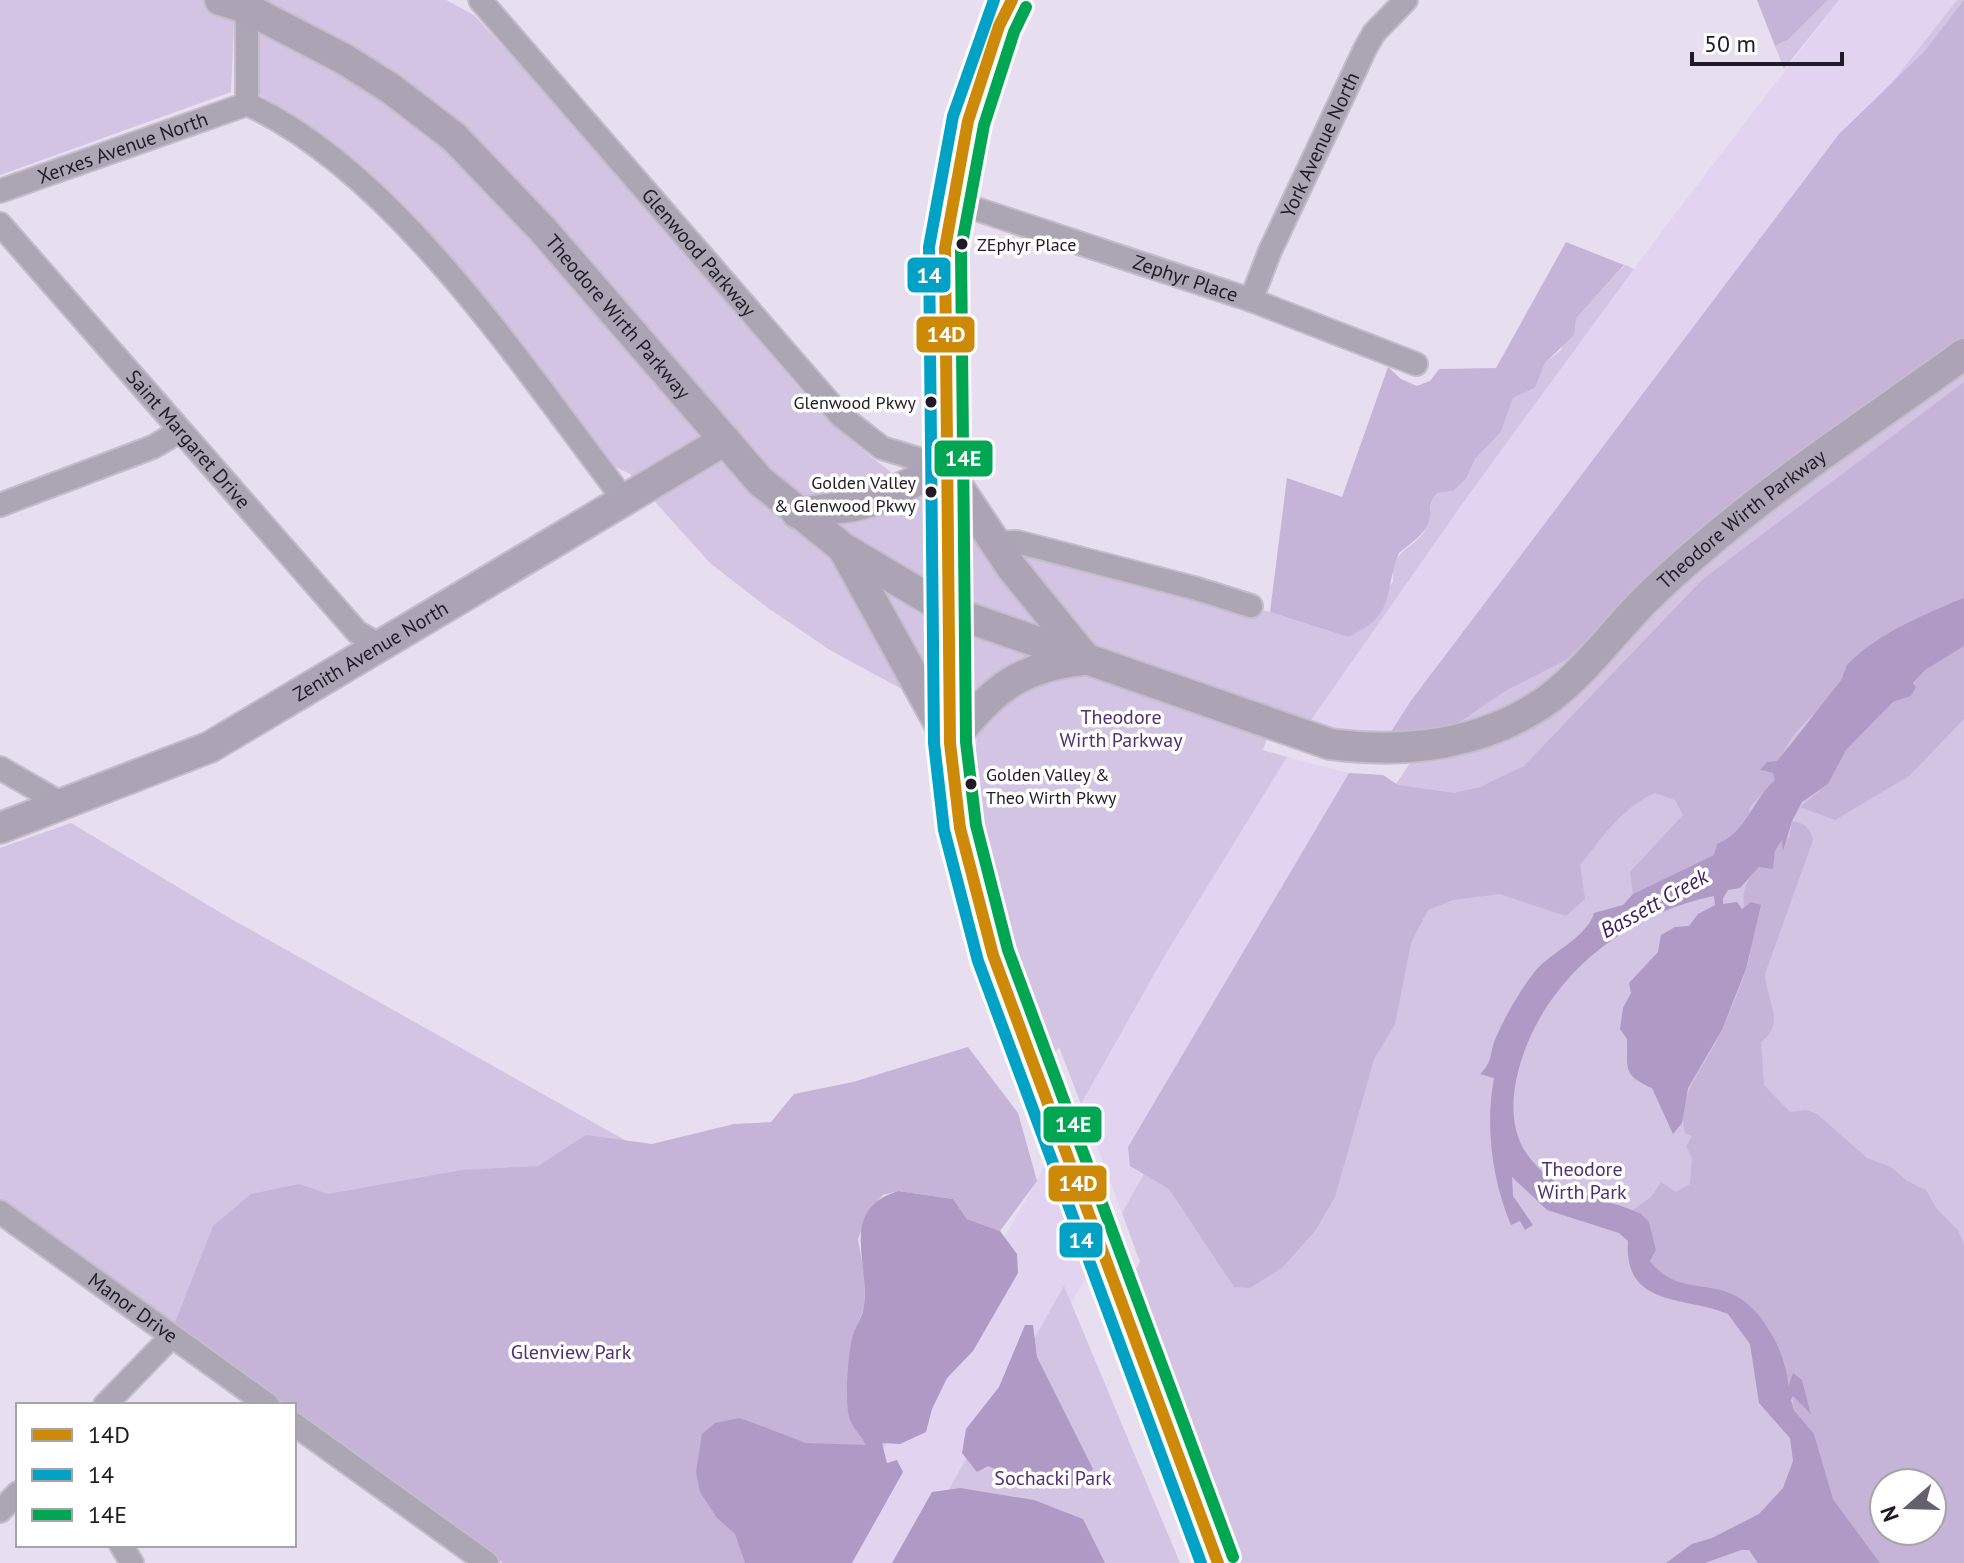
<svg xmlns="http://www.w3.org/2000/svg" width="1964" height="1563" font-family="'PT Sans',sans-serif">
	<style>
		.built { fill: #e2d4f1 }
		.green { fill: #d3c4e3; fill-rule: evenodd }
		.forest { fill: #c5b3d8; fill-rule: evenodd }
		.water { fill: #ae9ac4 }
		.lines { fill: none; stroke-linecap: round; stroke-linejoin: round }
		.street-casing { stroke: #c3bdca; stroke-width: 26 }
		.secondary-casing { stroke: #c3bdca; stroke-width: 34 }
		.street { stroke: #aca5b4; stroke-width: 22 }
		.secondary { stroke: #aca4b4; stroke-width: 30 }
		.bus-1-casing { stroke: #fff; stroke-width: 18 }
		.bus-2-casing { stroke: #fff; stroke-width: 18 }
		.bus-3-casing { stroke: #fff; stroke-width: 18 }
		.bus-1 { stroke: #cc8a08; stroke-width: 12 }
		.bus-2 { stroke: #02a2c6; stroke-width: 12 }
		.bus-3 { stroke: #00a651; stroke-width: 12 }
		.bus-dot { fill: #201b26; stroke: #fff; stroke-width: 3 }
		.labels { text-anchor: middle; stroke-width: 7; stroke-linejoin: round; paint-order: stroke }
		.bus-label { font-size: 18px; fill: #201b26; stroke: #fff; text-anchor: start }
		.street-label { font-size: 20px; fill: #201b26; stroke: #fff }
		.park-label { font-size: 20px; fill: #522f70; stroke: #fff }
		.water-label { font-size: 22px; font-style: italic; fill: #401c5c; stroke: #fff }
		.line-badge { stroke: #fff; stroke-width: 3 }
		.badge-label { font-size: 22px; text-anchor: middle; font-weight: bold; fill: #fff }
	</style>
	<rect width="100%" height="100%" fill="#e7def0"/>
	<path class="built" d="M1839 0H1957L1389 735 1344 731 1309 723 1470 493 1665 227Z
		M1287 757 1344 772 1385 776 1195 1083 1122 1213 1081 1104 1164 957Z
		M1045 1166 1086 1277 923 1563H818Z"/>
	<path class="green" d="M0 0H235L231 92 0 175Z
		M261 0H446L474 15 574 124 813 404 865 452 984 545 1150 586 1247 617 1251 606 1348 637 1393 582C1390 544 1419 551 1428 523 1432 510 1428 504 1437 493L1453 491 1466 479 1475 459 1501 432 1513 398 1535 388 1545 363 1561 350 1575 318 1625 265 1634 269 1470 493 1309 723 1268 736 1263 750 1287 757 1164 957 1081 1104 1059 1047 1052 1058C1024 951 967 845 977 730L830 650 768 608 710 563 630 474 611 465 384 191 318 131 260 95 256 88Z
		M1828 0H1839L1784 69 1775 46 1788 40Z
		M1957 0H1964V1563H1237L1133 1274 1140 1262 1122 1213 1195 1083 1431 732 1854 131ZM1884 1483H1932V1531H1884Z
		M71 823 226 916 954 1325 818 1563H503L294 1411V1405H286L0 1199V848Z
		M1064 1286 1180 1563H907Z"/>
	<path class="forest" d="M1757 0H1828L1788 40 1775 46Z
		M1964 0V343L1640 585 1566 660 1505 691 1451 728 1389 735 1410 702 1839 134 1924 52Z
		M1566 242 1624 265 1576 318 1574 335 1545 363 1535 388 1513 398 1501 432 1475 459 1466 479 1453 491 1437 493C1426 507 1433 510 1428 524 1423 536 1408 545 1399 553 1383 593 1397 615 1348 637L1270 612 1287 478 1342 497 1388 367 1401 379 1417 386 1430 381 1439 369 1496 368Z
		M1964 382V598L1881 640 1845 668C1840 697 1807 716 1791 739 1786 747 1783 754 1777 761L1767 762 1761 771 1773 773 1775 780 1750 807 1749 817 1714 855 1633 894 1630 872 1683 815 1675 800 1655 793C1620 809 1603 837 1580 865L1585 899 1566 916 1500 894 1453 900 1428 910 1411 943 1395 1024 1374 1059 1335 1197 1315 1231 1283 1267 1250 1288 1234 1287 1169 1189 1130 1166 1128 1147 1349 773 1383 775 1398 785 1454 793 1480 787 1524 766 1703 579Z
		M1964 646V719L1909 776 1835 820 1800 807 1828 784 1846 750 1893 702 1911 696C1914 670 1941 656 1964 646Z
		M1792 821C1805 824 1810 826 1813 840L1765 974C1766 1001 1787 1023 1761 1042L1764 1085 1790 1112 1806 1110 1817 1114 1867 1158 1891 1167 1907 1181 1926 1190 1936 1208 1958 1230 1964 1245V1563H1880L1833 1499 1814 1434 1794 1410 1792 1395 1811 1413 1802 1380 1787 1388C1790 1374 1781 1352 1775 1340 1733 1259 1688 1308 1650 1261L1656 1250 1649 1222 1633 1210 1651 1197 1661 1182 1676 1192 1690 1184 1692 1158 1686 1146 1692 1136 1685 1133C1675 1093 1708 1064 1722 1030 1732 1007 1748 972 1751 948 1755 919 1727 898 1759 867L1773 868 1775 851 1783 839 1789 838ZM1884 1483H1932V1531H1884Z
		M968 1047 1018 1113 1037 1181 1000 1231 967 1219 953 1199 898 1191 883 1195 869 1211 858 1239 864 1273V1307L853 1335 847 1396 850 1421 867 1446 806 1443 775 1432 717 1518 735 1534 745 1563H503L294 1411V1405H286L174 1325 213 1226 251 1194 299 1184 328 1194 462 1170 538 1166 586 1135 652 1144 734 1124 771 1122 794 1094 853 1082Z"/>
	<path class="water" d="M1964 598V646L1925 670 1913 683 1916 687 1911 696 1893 702 1846 750 1828 784 1802 802 1792 821 1783 851 1782 840 1775 851 1773 869 1759 867 1740 888 1728 890 1723 898V904L1737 902 1742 909 1751 902 1761 905 1746 969 1722 1030 1688 1088 1682 1123 1673 1134 1652 1088C1621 1075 1628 1067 1627 1039L1620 1029 1623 1008 1631 993 1629 983 1658 952 1661 935 1675 927 1689 926 1698 914 1715 905 1714 896C1621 915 1536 984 1516 1081 1511 1106 1512 1135 1529 1157 1561 1199 1599 1194 1641 1214L1649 1222 1656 1250 1650 1261C1687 1308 1733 1259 1775 1340 1781 1352 1789 1374 1788 1387L1793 1373 1802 1380 1811 1414 1793 1396 1791 1400 1794 1410 1814 1434 1833 1499 1880 1563H1758L1749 1550H1741L1705 1563H1666L1692 1544 1712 1538 1759 1514 1783 1488 1793 1461 1790 1438 1759 1403 1750 1344 1728 1314C1686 1296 1623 1308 1628 1241L1619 1233 1547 1210 1512 1177 1513 1196 1533 1225 1525 1230 1520 1221 1511 1225C1492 1180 1485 1126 1494 1078L1480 1074C1494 1061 1489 1051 1497 1035 1507 1013 1521 989 1536 970 1552 952 1588 936 1594 913L1623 905 1633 894 1714 855 1717 844C1746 833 1753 799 1775 780L1773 773 1760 770 1767 762 1777 761C1798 736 1818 709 1839 683 1845 676 1843 668 1850 662 1879 633 1927 613 1964 598Z
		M898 1191 953 1199 967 1219 1000 1231 1017 1254 1018 1273 973 1351 947 1378 932 1409 926 1432 900 1444 882 1443 887 1463 897 1460 903 1472 852 1563H745L735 1534 717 1518 700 1492 696 1472 702 1434 715 1423 740 1418 806 1443 866 1445C862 1437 853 1428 850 1420 844 1403 848 1352 853 1335 856 1325 863 1317 864 1306 870 1263 838 1210 898 1191Z
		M1025 1325H1033L1037 1357 1093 1469C1071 1507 1017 1479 988 1466L977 1472 962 1453 966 1429 999 1387Z
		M960 1488 1034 1500 1083 1519 1105 1563H892L932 1492Z"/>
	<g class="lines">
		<defs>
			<g id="street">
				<path d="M247 0V104"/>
				<path id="s1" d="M480 0 841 416 882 448 945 467"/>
				<path d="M247 104C396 172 526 372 625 501"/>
				<path id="s2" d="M0 191 247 104"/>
				<path id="s3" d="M952 201 1251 300 1416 364"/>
				<path id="s4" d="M0 224 357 632 381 646"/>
				<path id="s5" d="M1251 300 1270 251 1365 49 1374 33 1406 0"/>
				<path d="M0 505 153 447 180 431"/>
				<path d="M994 543 1017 542 1194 588 1251 606"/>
				<path d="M0 768 64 805"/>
				<path id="s6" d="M0 1212 268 1405"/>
				<path d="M105 1405 172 1336"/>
				<path d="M294 1424 487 1563"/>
				<path d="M0 1511 18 1493"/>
				<path d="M121 1545 132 1563"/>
			</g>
			<g id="secondary">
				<path id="s7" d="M220 0 246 8 344 59 390 88 454 137 543 230 760 481 843 548 949 611 1330 744C1406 754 1486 745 1550 698 1585 671 1612 634 1643 602 1661 584 1681 566 1701 549 1783 478 1876 418 1964 354"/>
				<path d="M1012 0 999 26 968 121 945 248 950 743 960 828 993 955 1218 1563"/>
				<path d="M946 469 1012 568 1086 659"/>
				<path d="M797 513 854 506 878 499 945 467"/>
				<path d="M844 550 948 739"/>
				<path d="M950 743C991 693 1014 668 1081 660"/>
				<path id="s8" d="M0 828 210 747 725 440"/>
			</g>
		</defs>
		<use href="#street" class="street-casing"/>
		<use href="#secondary" class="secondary-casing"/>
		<use href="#street" class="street"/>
		<use href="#secondary" class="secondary"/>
		<defs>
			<path id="bus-1" d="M1012 0 999 26 968 121 945 248 950 743 960 828 993 955 1218 1563"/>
			<path id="bus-2" d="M994 0 953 116 929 247 934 743 944 830 978 961 1201 1563"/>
			<path id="bus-3" d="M1026 7 1014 32 984 125 961 249 966 742 976 825 1008 950 1233 1557"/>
		</defs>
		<use href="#bus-1" class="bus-1-casing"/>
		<use href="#bus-2" class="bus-2-casing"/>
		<use href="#bus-3" class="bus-3-casing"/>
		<use href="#bus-1" class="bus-1"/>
		<use href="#bus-2" class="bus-2"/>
		<use href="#bus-3" class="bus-3"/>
	</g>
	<g class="bus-dot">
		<circle cx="962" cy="244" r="7"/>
		<circle cx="931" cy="402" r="7"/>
		<circle cx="931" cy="492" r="7"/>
		<circle cx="971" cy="784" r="7"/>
	</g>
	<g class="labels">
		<g class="bus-label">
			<text x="977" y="251">ZEphyr Place</text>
			<text x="916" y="409" text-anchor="end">Glenwood Pkwy</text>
			<text x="916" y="489" text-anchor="end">Golden Valley<tspan x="916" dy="23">&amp; Glenwood Pkwy</tspan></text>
			<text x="986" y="781">Golden Valley &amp;<tspan x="986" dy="23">Theo Wirth Pkwy</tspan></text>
		</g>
		<g class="street-label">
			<text dy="7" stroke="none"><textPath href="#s5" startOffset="170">York Avenue North</textPath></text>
			<text dy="7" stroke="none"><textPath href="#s2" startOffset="130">Xerxes Avenue North</textPath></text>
			<text dy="7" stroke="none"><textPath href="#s1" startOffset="334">Glenwood Parkway</textPath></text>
			<text dy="7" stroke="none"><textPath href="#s3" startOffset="246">Zephyr Place</textPath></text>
			<text dy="7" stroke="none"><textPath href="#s7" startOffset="516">Theodore Wirth Parkway</textPath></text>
			<text dy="7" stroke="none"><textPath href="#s4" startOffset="286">Saint Margaret Drive</textPath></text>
			<text dy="7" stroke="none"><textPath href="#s7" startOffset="1860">Theodore Wirth Parkway</textPath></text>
			<text dy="7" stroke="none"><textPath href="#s8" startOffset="412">Zenith Avenue North</textPath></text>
			<text dy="7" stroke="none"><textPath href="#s6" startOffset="164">Manor Drive</textPath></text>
		</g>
		<g class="park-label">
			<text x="1121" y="724">Theodore<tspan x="1121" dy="23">Wirth Parkway</tspan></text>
			<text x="1582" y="1176">Theodore<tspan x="1582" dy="23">Wirth Park</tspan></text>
			<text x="571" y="1359">Glenview Park</text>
			<text x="1053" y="1485">Sochacki Park</text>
		</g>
		<g class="water-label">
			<text transform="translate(1654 903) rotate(-29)" y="8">Bassett Creek</text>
		</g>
	</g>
	<g class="line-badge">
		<rect x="906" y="256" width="46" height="38" rx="8" fill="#02a2c6"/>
		<rect x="915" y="315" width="61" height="39" rx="8" fill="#cc8a08"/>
		<rect x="933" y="439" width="61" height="39" rx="8" fill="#00a651"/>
		<rect x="1042" y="1105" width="61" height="39" rx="8" fill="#00a651"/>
		<rect x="1047" y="1164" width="61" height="39" rx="8" fill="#cc8a08"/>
		<rect x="1058" y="1221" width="46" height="38" rx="8" fill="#02a2c6"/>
	</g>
	<g class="badge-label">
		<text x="929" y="283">14</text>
		<text x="946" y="342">14D</text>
		<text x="963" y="466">14E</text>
		<text x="1073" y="1132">14E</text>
		<text x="1078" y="1191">14D</text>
		<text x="1081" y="1248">14</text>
	</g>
	<rect x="16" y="1403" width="280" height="144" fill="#ffffff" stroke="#a6a4a8" stroke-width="2"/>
	<rect x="32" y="1429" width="40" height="12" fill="#cc8a08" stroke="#a6a4a8" stroke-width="2"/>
	<text x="88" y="1443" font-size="24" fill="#201b26">14D</text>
	<rect x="32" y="1469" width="40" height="12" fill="#02a2c6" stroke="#a6a4a8" stroke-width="2"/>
	<text x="88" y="1483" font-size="24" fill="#201b26">14</text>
	<rect x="32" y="1509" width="40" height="12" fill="#00a651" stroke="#a6a4a8" stroke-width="2"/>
	<text x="88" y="1523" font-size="24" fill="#201b26">14E</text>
	<g transform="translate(1908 1507) rotate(250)"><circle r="38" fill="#ffffff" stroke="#a6a4a8" stroke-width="2"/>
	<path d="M0-6L14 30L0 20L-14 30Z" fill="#665f6d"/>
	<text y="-12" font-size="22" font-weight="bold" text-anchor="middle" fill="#201b26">N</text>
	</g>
	<path d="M1692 52v12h150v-12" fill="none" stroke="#201b26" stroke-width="4"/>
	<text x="1704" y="52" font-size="24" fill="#201b26" stroke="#ffffff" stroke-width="6" paint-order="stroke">50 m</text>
</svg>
